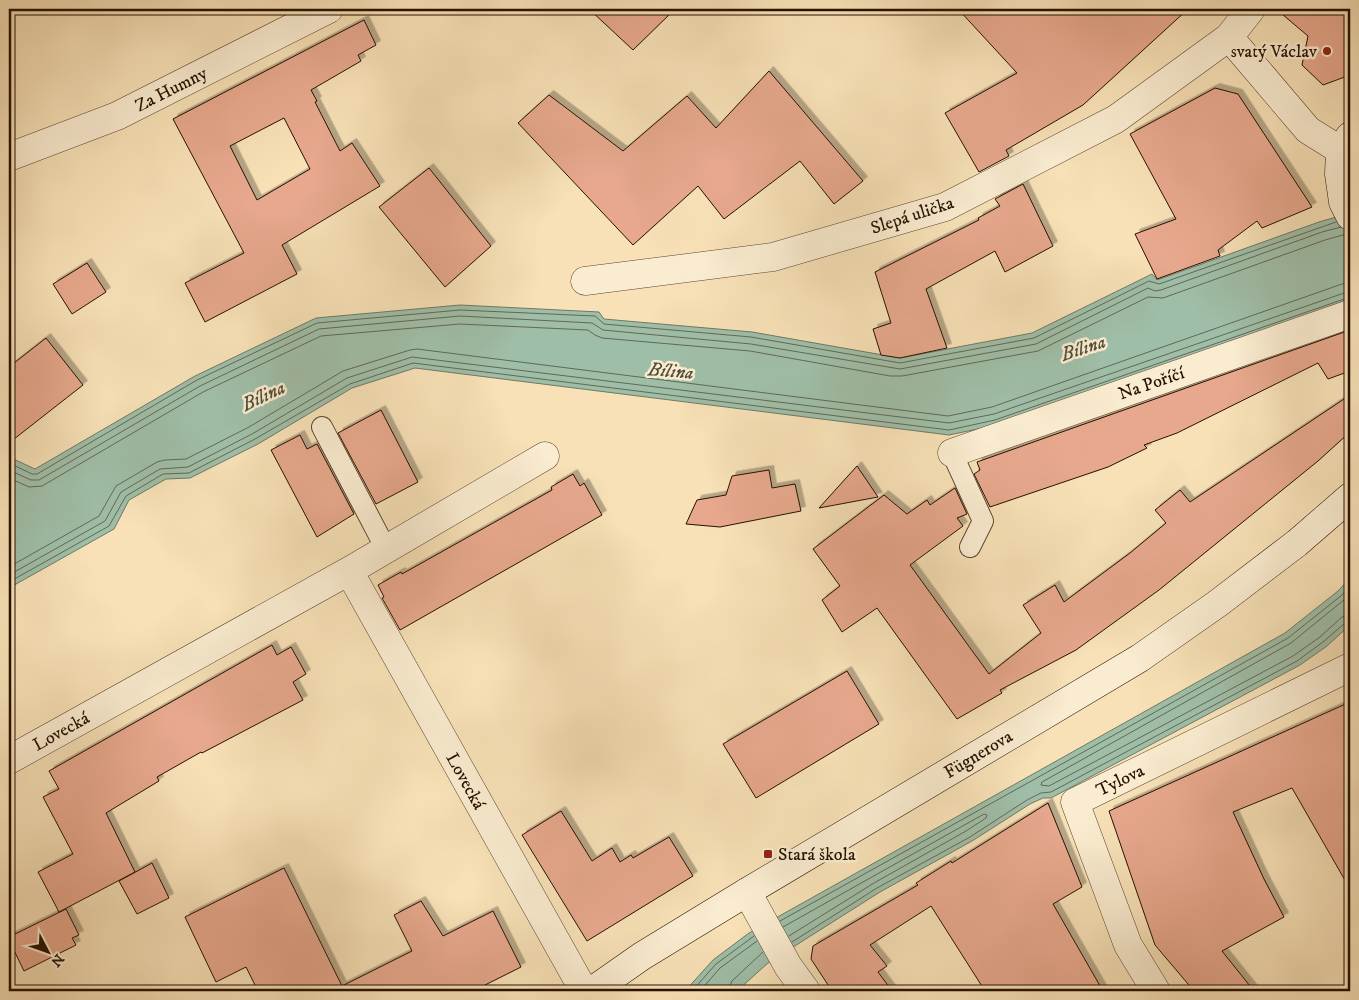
<svg xmlns="http://www.w3.org/2000/svg" width="1359" height="1000" font-family="'IM FELL DW Pica',serif">
	<style>
		.water { fill: #9fbea8; stroke: #6e7965 }
		.lines { fill: none; stroke-linecap: round; stroke-linejoin: round }
		.shore { stroke: #626854; stroke-width: 1 }
		.building { fill: #e7a88d; stroke: #251100; fill-rule: evenodd; filter: url(#shadow) }
		.service-casing { stroke: #5a452e; stroke-width: 22 }
		.minor-casing { stroke: #5a452e; stroke-width: 29 }
		.secondary-casing { stroke: #251100; stroke-width: 29 }
		.service { stroke: #faecd0; stroke-width: 20 }
		.minor { stroke: #faecd0; stroke-width: 28 }
		.secondary { stroke: #faecd0; stroke-width: 28 }
		.poi-dot { fill: #8f2418; stroke: #faecd0; stroke-width: 2 }
		.labels { text-anchor: middle; stroke-width: 5; stroke-linejoin: round; paint-order: stroke }
		.poi-label { font-size: 18px; fill: #251100; stroke: #faecd0; text-anchor: end }
		.street-label { font-size: 18px; fill: #251100; stroke: #faecd0 }
		.water-label { font-size: 19px; font-style: italic; fill: #504e3b; stroke: #faecd0 }
	</style>
	<defs>
		<filter id="shadow"><feDropShadow dx="4.5" dy="-4.5" stdDeviation="0" flood-color="#0004"/></filter>
	</defs>
	<rect width="100%" height="100%" fill="#f8e1b7"/>
	<filter id="stains"><feTurbulence type="fractalNoise" baseFrequency=".004" numOctaves="4"/><feColorMatrix values="0 0 0 0 .2 0 0 0 0 .09 0 0 0 0 .02 0 0 0 .5 -.17"/></filter>
	<radialGradient id="worn" r=".72"><stop offset=".6" stop-color="#630" stop-opacity="0"/><stop offset="1" stop-color="#630" stop-opacity=".3"/></radialGradient>
	<path class="water" d="M1350 213V302L997 425 949 435 415 368 352 388 258 444 190 478 166 479 129 500 114 529 9 588V457L35 469 195 376 316 318 460 305 599 312 604 319 752 332 900 358 1032 333 1152 274 1157 280 1319 222Z
		M1350 578V625L1327 646 1300 665 1051 798H1043L1030 804 972 841 880 892 768 963 737 991H685L713 960 749 933 1285 633 1338 591Z"/>
	<g class="lines">
		<path class="shore" d="M9 463 32 474H37L197 380 317 323 460 310 595 316 604 324 751 337 900 363 1034 338 1149 281 1159 284 1336 222
			M9 470 31 480H39L200 386 319 329 460 316 592 323 603 330 751 344 900 369 1036 344 1148 288 1155 291 1161 290 1322 232 1341 227
			M9 478 29 487 42 486 203 392 321 336 460 324 588 330 595 335 602 338 750 351 890 376H902L1038 351 1148 297 1163 298 1325 240 1350 233
			M9 567 99 516 116 486 157 462 165 460 186 459 249 427 343 371 410 350 417 349 948 416 992 407 1342 284 1350 283
			M9 575 105 521 121 492 160 469 188 467 252 434 347 378 412 357 949 423 994 414 1350 291
			M9 582 109 526 126 496 163 474 189 473 255 439 350 384 413 363 949 430 995 420 1350 297
			M1350 595 1291 643 1042 782 1041 785 1049 786 1293 656 1320 637 1342 617 1350 615
			M780 921 1288 638 1342 595 1350 585
			M783 927 984 814 987 815 986 818 966 831 874 883 789 936
			M792 942 877 888 970 837 1027 800 1041 793 1051 792 1297 661 1323 642 1345 623 1350 621
			M692 991 716 964 754 936
			M700 991 720 968 757 941
			M728 991 732 981 763 952"/>
	</g>
	<path class="building" d="M589 9H675L633 50Z
		M958 9H1188L1083 105 1006 150 1009 156 979 172 945 113 1017 73Z
		M1276 9H1350V75L1323 85 1302 65 1308 36Z
		M364 20 376 45 358 55 361 61 311 90 317 101 315 102 340 151 352 143 380 186 282 245 297 274 205 322 185 283 244 253 173 119ZM284 118 310 169 257 200 230 146Z
		M769 71 863 181 834 204 800 161 724 219 698 186 633 245 518 123 549 95 623 151 687 96 716 128Z
		M1215 88 1238 94 1312 207 1262 228 1257 221 1218 250 1220 256 1157 279 1135 234 1176 219 1130 134Z
		M429 168 491 246 445 287 379 207Z
		M1023 184 1053 246 1005 272 995 251 926 289 947 348 900 358 881 355 873 329 891 323 875 272 979 220 978 218 1000 206 995 199Z
		M87 263 106 292 72 314 53 284Z
		M1350 330V371L1328 379 1318 363 1177 433 1144 445 1147 448 1108 467 990 507 974 474 980 470 977 462Z
		M46 338 83 385 9 443V367Z
		M1350 395V432L1318 461 1159 590 1076 650 1000 690 1002 693 957 719 877 608 842 632 822 600 840 586 813 549 884 495 907 514 927 500 930 505 955 488 967 514 957 518 963 526 910 565 989 674 1041 633 1023 605 1055 585 1064 602 1130 553 1166 523 1155 510 1180 490 1190 502Z
		M381 410 418 482 376 504 338 433Z
		M300 435 307 449 317 444 354 514 317 537 271 450Z
		M857 466 878 497 819 508Z
		M769 470 772 488 795 484 801 511 720 527 686 524 697 500 726 495 732 476Z
		M573 474 580 486 584 483 602 515 400 630 382 598 384 597 378 585 401 572 402 574 552 490 551 487Z
		M272 645 277 655 291 647 306 674 293 682 303 700 202 753 201 752 157 777 159 781 106 813 135 872 59 912 38 872 73 854 43 797 59 789 49 771Z
		M847 671 879 724 756 798 723 744Z
		M1350 702V889L1292 788 1233 812 1264 879 1284 917 1222 951 1254 991H1194L1155 945 1109 811Z
		M1048 803 1082 887 1053 904 1103 991H985L931 906 870 945 887 966 878 972 892 991H832L811 959 813 946 918 885 916 883 951 861 952 863Z
		M561 811 592 861 612 848 620 862 631 855 633 858 669 837 693 876 587 941 522 835Z
		M152 863 169 898 137 914 119 881Z
		M284 868 342 986 412 951 394 915 421 901 443 936 493 911 521 967 473 991H258L246 967 216 982 185 917Z
		M66 909 79 935 72 938 76 945 24 971 9 940V937Z"/>
	<g class="lines">
		<defs>
			<path id="service" d="M322 427 386 549
				M952 453 983 521 970 547"/>
			<path id="minor" d="M1229 37 1308 130 1340 150
				M9 157 117 116 329 9
				M585 281 773 257 945 207 1116 119 1229 37 1251 9
				M952 453 1350 314
				M349 571 584 991
				M9 760 349 571 545 456
				M747 892 788 966 806 991
				M1156 991 1128 945 1075 802 1350 667"/>
			<path id="secondary" d="M1350 136 1340 150 1339 174 1343 202 1350 216
				M592 991 642 956 747 892 1140 658 1217 604 1297 543 1350 497"/>
		</defs>
		<use href="#service" class="service-casing"/>
		<use href="#minor" class="minor-casing"/>
		<use href="#secondary" class="secondary-casing"/>
		<use href="#service" class="service"/>
		<use href="#minor" class="minor"/>
		<use href="#secondary" class="secondary"/>
	</g>
	<g class="poi-dot">
		<circle cx="1327" cy="51" r="5"/>
		<rect x="763" y="849" width="10" height="10" rx="2.5"/>
	</g>
	<g class="labels">
		<g class="poi-label">
			<text x="1317" y="57">svatý Václav</text>
			<text x="778" y="860" text-anchor="start">Stará škola</text>
		</g>
		<g class="street-label">
			<text transform="translate(171 89) rotate(-27)" y="6">Za Humny</text>
			<text transform="translate(912 215) rotate(-18)" y="6">Slepá ulička</text>
			<text transform="translate(1151 383) rotate(-19)" y="6">Na Poříčí</text>
			<text transform="translate(61 731) rotate(-29)" y="6">Lovecká</text>
			<text transform="translate(978 754) rotate(-31)" y="6">Fügnerova</text>
			<text transform="translate(1120 780) rotate(-26)" y="6">Tylova</text>
			<text transform="translate(466 781) rotate(61)" y="6">Lovecká</text>
		</g>
		<g class="water-label">
			<text transform="translate(1083 347) rotate(-18)" y="7">Bílina</text>
			<text transform="translate(671 370) rotate(5)" y="7">Bílina</text>
			<text transform="translate(263 395) rotate(-25)" y="7">Bílina</text>
		</g>
	</g>
	<rect width="1359" height="1000" fill="none" stroke="#f8e1b7" stroke-width="30"/>
	<rect x="10" y="10" width="1339" height="980" fill="none" stroke="#251100" stroke-width="2.5"/>
	<rect x="15" y="15" width="1329" height="970" fill="none" stroke="#251100"/>
	<g transform="translate(48 952) rotate(131)" stroke="#faecd0" stroke-width="4" paint-order="stroke">
	<path d="M0-4L9 19L0 12L-9 19Z" fill="#251100"/>
	<text y="-8" font-size="14" font-weight="bold" text-anchor="middle" fill="#251100">N</text>
	</g>
	<rect width="100%" height="100%" filter="url(#stains)"/>
	<rect width="100%" height="100%" fill="url(#worn)"/>
</svg>
